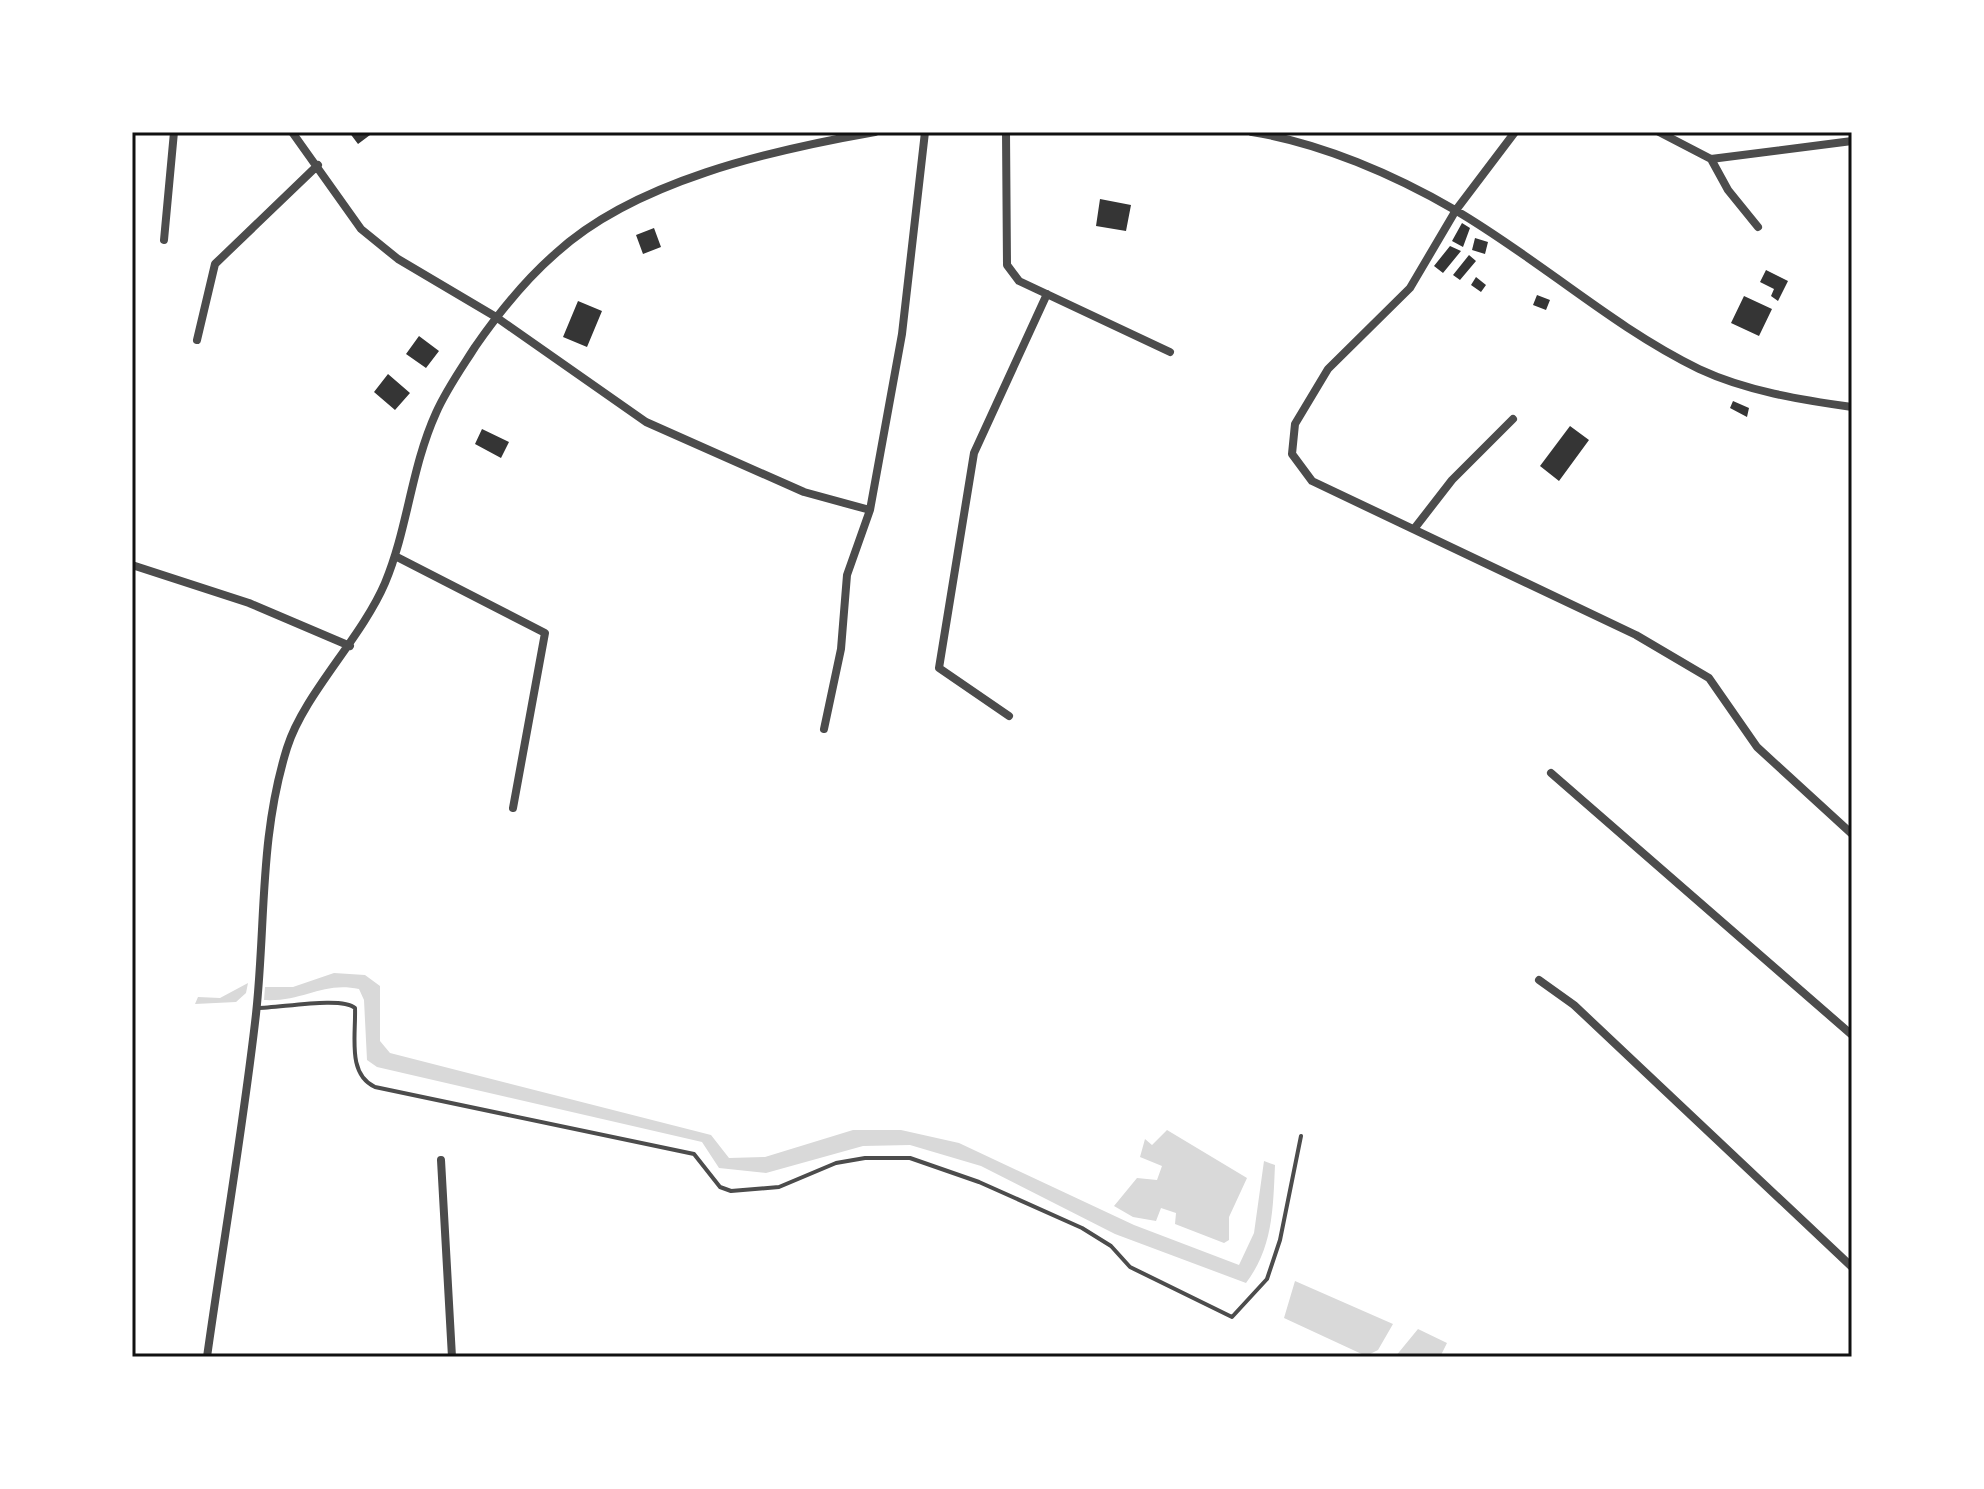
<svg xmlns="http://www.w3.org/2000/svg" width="1984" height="1489" font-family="Figtree,sans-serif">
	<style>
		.water { fill: #d9d9d9 }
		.building { fill: #353535 }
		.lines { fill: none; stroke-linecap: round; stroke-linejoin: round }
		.service { stroke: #4c4c4c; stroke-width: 4 }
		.minor { stroke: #4c4c4c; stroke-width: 8 }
		.neatline { fill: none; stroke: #111; stroke-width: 3 }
	</style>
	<rect width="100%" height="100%" fill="#fff"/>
	<path class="water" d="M334 973 365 975 380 986V1041L390 1053 711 1135 729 1158 765 1157 853 1130H901L959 1143 1134 1225 1239 1265 1254 1233 1264 1161 1275 1165C1273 1209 1273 1247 1246 1283L1115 1234 981 1166 910 1145 863 1146 766 1173 719 1168 702 1142 377 1067 367 1060 364 1000 359 989C323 981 304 1002 264 1000L265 987H293Z
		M248 983 246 993 236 1002 195 1004 198 997 220 998Z
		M1167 1130 1247 1178 1229 1217V1240L1224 1243 1175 1224 1176 1213 1161 1208 1156 1221 1133 1217 1114 1206 1137 1178 1157 1180 1162 1166 1140 1157 1145 1139 1152 1145Z
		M1295 1281 1393 1324 1378 1350 1366 1356 1284 1318Z
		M1418 1329 1447 1343 1440 1357H1395Z"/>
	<path class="building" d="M349 132H374L358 144Z
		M1100 199 1131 205 1126 231 1096 226Z
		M1462 223 1470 228 1463 247 1452 241Z
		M654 228 661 247 643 254 636 235Z
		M1475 238 1488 242 1485 254 1472 250Z
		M1450 246 1461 251 1443 273 1434 266Z
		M1469 255 1476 261 1460 280 1453 275Z
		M1766 270 1788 281 1778 301 1771 296 1774 289 1760 282Z
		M1476 277 1486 285 1481 292 1471 285Z
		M1537 295 1550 300 1546 310 1533 305Z
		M1744 296 1772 309 1759 336 1731 323Z
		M578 301 602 311 587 347 563 337Z
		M419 336 439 351 426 368 406 354Z
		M388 374 410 393 395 410 374 392Z
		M1733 401 1749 408 1747 417 1730 408Z
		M1570 426 1589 440 1559 481 1540 466Z
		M482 429 509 442 501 458 475 444Z"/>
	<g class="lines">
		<path class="service" d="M257 1008C280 1008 342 996 355 1008 356 1036 347 1074 375 1087L694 1154 720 1187 731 1191 779 1187 836 1163 865 1158H910L979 1182 1082 1228 1111 1246 1130 1267 1232 1317 1267 1279 1280 1240 1301 1136"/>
		<path class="minor" d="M292 132 361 229 398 259 496 317 646 422 804 492 870 510
			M1006 132 1007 265 1019 281 1170 352
			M1252 132C1321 143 1395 175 1455 210 1539 259 1611 326 1699 369 1746 391 1801 400 1852 407
			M1515 132 1456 210 1410 288 1328 369 1295 424 1292 454 1312 481 1636 635 1709 678 1757 747 1852 834
			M1659 132 1711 159 1728 190 1758 227
			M1711 159 1852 141
			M164 240 174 132
			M197 340 215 264 318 165
			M1414 529 1452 480 1513 419
			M395 556 545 633 513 808
			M132 565 249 603 350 646
			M1009 716 939 668 974 453 1047 294
			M824 729 841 649 847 575 870 510 902 334 925 132
			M1551 773 1852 1035
			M1539 980 1574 1005 1852 1267
			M441 1160 452 1357
			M207 1357C223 1243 243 1129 256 1014 266 922 259 838 287 748 304 694 361 639 385 583 408 528 411 468 436 413 446 390 461 369 475 347 498 314 524 281 555 254 634 181 772 150 875 132"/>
	</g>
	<rect width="1984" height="1489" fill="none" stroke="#ffffff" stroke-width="268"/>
	<rect x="134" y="134" width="1716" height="1221" class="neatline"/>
</svg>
